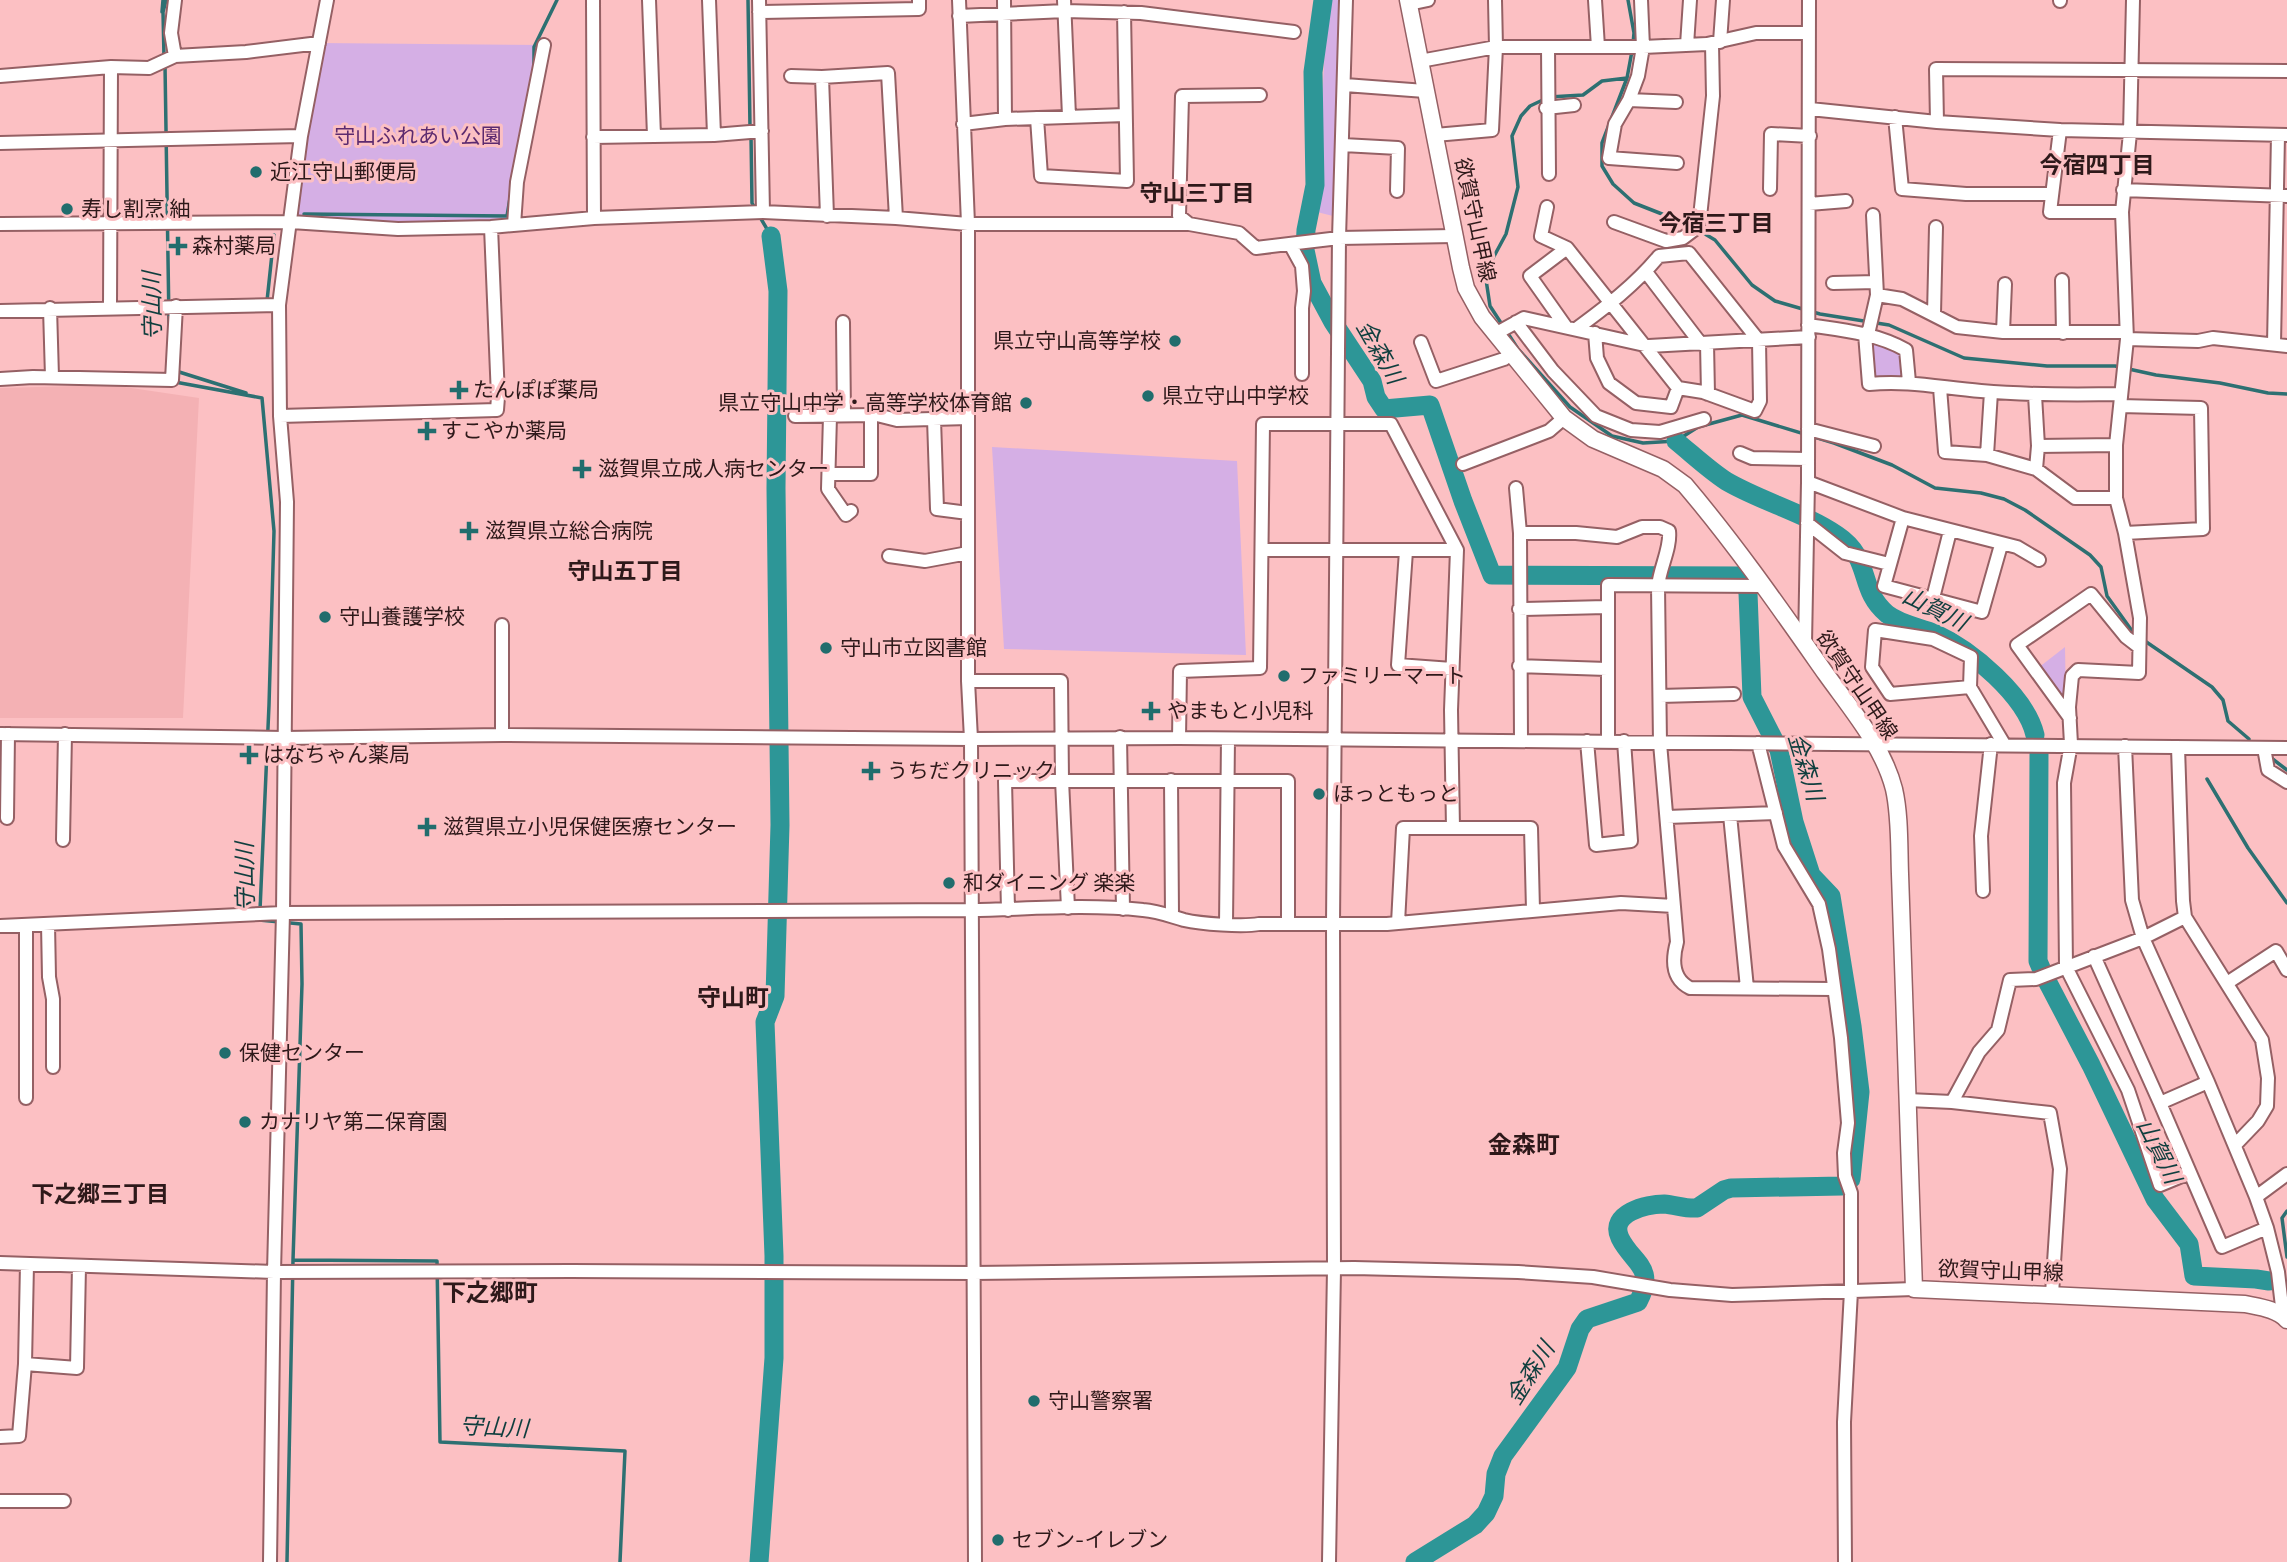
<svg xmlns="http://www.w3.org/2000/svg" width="2287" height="1562" font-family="'Titillium Web','Noto Sans JP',sans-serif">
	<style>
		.built { fill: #f4b1b4 }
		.green { fill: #d5afe5 }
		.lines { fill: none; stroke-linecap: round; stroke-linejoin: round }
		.stream { stroke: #2d7072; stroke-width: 3.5 }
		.river { stroke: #2d9697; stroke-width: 19 }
		.minor-casing { stroke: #956064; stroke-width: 16 }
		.major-casing { stroke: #956064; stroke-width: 19 }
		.minor { stroke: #fff; stroke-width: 12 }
		.major { stroke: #fff; stroke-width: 16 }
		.poi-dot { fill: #216d6d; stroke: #fcc0c3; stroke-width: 2.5 }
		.labels { text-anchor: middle; stroke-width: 6; stroke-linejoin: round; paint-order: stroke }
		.park-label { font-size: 21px; fill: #5c2a6f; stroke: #fcc0c3 }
		.poi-label { font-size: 21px; fill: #2e191a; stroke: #fcc0c3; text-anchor: start }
		.street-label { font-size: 21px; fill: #2e191a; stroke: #fcc0c3 }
		.neighbourhood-label { font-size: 23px; font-weight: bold; fill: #2e191a; stroke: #fcc0c3 }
		.water-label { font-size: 23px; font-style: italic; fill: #0f3e3e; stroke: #fcc0c3 }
		.quarter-label { font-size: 24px; font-weight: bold; fill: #2e191a; stroke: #fcc0c3 }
	</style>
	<rect width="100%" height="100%" fill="#fcc0c3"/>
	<path class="built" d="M111 385 199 398 183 718H0V388Z"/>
	<path class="green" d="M1327 0H1339L1333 216 1317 212Z
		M319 43 544 45 514 225 291 222Z
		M1867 339 1903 351 1906 380 1870 382Z
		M992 447 1237 461 1246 655 1004 649Z
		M2065 647 2066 703 2038 668Z"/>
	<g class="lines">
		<path class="stream" d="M748 0 750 127
			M1628 0 1634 33 1633 44
			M162 12 163 0
			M1632 51 1627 78 1602 143V166L1613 184 1634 203 1690 225 1715 240 1752 285 1775 301 1820 314 1889 325 1964 358 2047 366H2115L2156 375 2220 383 2268 393 2287 394
			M164 57 163 12 166 0
			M165 65 169 323
			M534 70V47L557 0
			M751 135 752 203 756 210
			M304 214 507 216 510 198
			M760 217 771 236
			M267 301 274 235
			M1503 326 1490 306 1485 273 1506 234 1518 187 1512 136 1521 116 1530 106 1549 97 1583 95 1602 81 1627 78
			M1507 332 1518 349 1570 407 1612 436 1643 443 1676 441 1698 427 1742 415 1834 443 1892 465 1935 488 1981 493 2004 499 2025 510 2090 555 2101 567 2107 596 2135 635
			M176 371 246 393
			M175 382 262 398 274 531 269 705 260 910
			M2142 639 2212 687 2223 700 2228 721 2249 739
			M2270 757 2287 770
			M2207 779 2248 848 2287 903
			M259 917V920L301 924 302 984 293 1260 287 1562
			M2287 1211 2282 1218 2287 1257
			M293 1260 437 1261 440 1442 625 1451 620 1562"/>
		<path class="river" d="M1323 0 1313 72 1315 185 1306 230 1305 250 1312 283 1333 322 1372 381 1376 397 1384 409 1430 405 1463 501 1492 575 1743 576 1748 593 1752 697 1779 750 1794 822 1811 875 1831 896 1852 1026 1860 1092 1851 1179 1842 1186 1731 1188 1724 1190 1697 1208C1686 1209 1676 1205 1664 1204 1647 1204 1608 1213 1620 1238 1632 1263 1657 1267 1638 1302L1587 1319 1580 1329 1567 1368 1503 1456 1496 1474 1494 1496 1486 1513 1475 1525 1415 1562
			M1676 441C1692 454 1709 470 1726 481 1760 501 1805 513 1837 535 1873 559 1857 589 1887 614 1901 625 1920 627 1936 634 1971 650 2026 696 2035 735
			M2039 754 2038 961 2041 968
			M2046 979 2091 1065 2155 1199 2189 1244 2194 1276 2256 1279 2269 1281
			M759 1562 774 1358V1256L765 1022 775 996 780 825 776 488 778 291 771 236"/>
		<defs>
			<path id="minor" d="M593 0 594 218
				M649 0 654 136
				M709 0 714 135
				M759 0 763 212
				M959 0 968 224V681L971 739 975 1562
				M1004 0 1005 119
				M1064 0 1069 116
				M1595 0 1598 47
				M1641 0 1643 47 1638 76 1629 100 1615 124 1609 158 1677 163
				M2133 0 2130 133 2122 212 2127 339 2116 445V498L2125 533 2140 618 2139 673 2078 670 2072 676 2069 707 2071 744 2064 783 2066 967 2128 1090 2160 1185 2189 1173
				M2060 1V0
				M1409 4 1428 0
				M759 12 919 9V0
				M959 16 1065 11 1141 13 1294 32
				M1720 42 1723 0
				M1687 45 1690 0
				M1548 47 1549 174
				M175 56 171 33 175 0
				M1420 61 1496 47H1643L1707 44 1756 33H1808
				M0 76 111 67 149 68 175 56 246 52 319 43
				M791 76 822 77 888 73 896 218
				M822 77 827 216
				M1345 85 1425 91
				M1629 100 1676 102
				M1546 108 1574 105
				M1810 109 1937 122 2060 130 2287 135
				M1895 117 1902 189 1966 194H2051
				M1037 118 1041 176 1127 181 1124 12
				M1937 122 1936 69 2287 71
				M963 124 1005 119 1125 115
				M2060 130 2050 212H2122
				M1435 135 1492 130 1496 47 1495 0
				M593 137 714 135 762 131
				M0 143 301 136
				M1343 145 1398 148 1397 191
				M1770 189 1771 134 1810 136
				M2123 190 2287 196
				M1809 204 1846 201
				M1547 207 1541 236 1567 248 1678 388 1703 392 1755 411 1760 401 1759 341 1689 253 1659 256C1635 285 1606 307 1576 329
				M1614 222 1666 241 1683 238 1699 226 1713 96 1712 44
				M0 224 291 222 398 229 491 227 594 218 763 212 896 218 968 224H1189L1239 233 1256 248 1339 238 1454 236
				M1189 224 1179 216 1182 96 1260 95
				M514 225 517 182 544 45
				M1290 244 1302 266 1304 291 1302 308V374
				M1646 272 1701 344
				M2062 280 2063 333
				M1833 283 1876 282
				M1877 295 1902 299 1957 327 2003 332H2126
				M110 307 111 67
				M50 308 52 377
				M0 311 279 305
				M1934 314 1936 227
				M843 322 844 415
				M1516 322 1553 371 1596 416 1631 430 1660 432 1704 419
				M1808 325C1842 330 1876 333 1906 350L1909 382
				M1566 327 1530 276 1567 248
				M2003 332 2005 284
				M1595 333 1597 358 1609 383 1636 403 1671 407 1678 388
				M1495 334 1524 318 1649 346 1809 337
				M1865 334 1869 384C1908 380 1942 388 1981 391 2028 395 2074 395 2121 394
				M1865 334 1869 330 1877 295 1873 215
				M2127 339 2198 341 2213 338 2287 346
				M1421 342 1436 381 1504 359 1511 354
				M1707 343 1708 394
				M2274 344 2278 135
				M0 379 33 377 172 380 176 306
				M1940 388 1945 452 1987 455 2036 469 2075 498H2116
				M2035 395 2038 446 2036 469
				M2120 406 2201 408 2203 529 2125 533
				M280 416 497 410 498 397 491 227
				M795 416 877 415 897 420 968 418
				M830 416 828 489 846 515 851 511
				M934 419 937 509 968 513
				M1808 429 1874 446
				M2038 446 2116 445
				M1740 453 1752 458 1808 459
				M1987 455 1991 392
				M1463 464 1549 431 1564 418
				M829 474H871V415
				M1808 482 1903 518 2017 547 2039 560
				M1516 488 1520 533 1521 741
				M1903 518 1884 586 1982 612 2001 545
				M1807 523 1845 553 1889 564
				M1520 533H1576L1617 537 1642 527H1660L1669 531C1671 548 1660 567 1658 586L1660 743 1677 942C1672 960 1672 979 1690 988L1833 989
				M1263 550H1457
				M1406 551 1398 665 1452 669
				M889 556 925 561 968 553
				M1933 598 1950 531
				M1519 609 1606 607
				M502 625V735
				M1805 644 1808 482 1809 0
				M1519 666 1607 669
				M968 681H1061L1062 780 1068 908
				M1970 687 1890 694 1872 667 1875 630 1933 639 1971 657 1970 687 2004 744
				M1660 696 1734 694
				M2070 718 2017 645 2091 594 2126 637 2139 647
				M0 734 284 738 502 735 971 739 1179 738 2287 748
				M1120 737 1123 909
				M1179 738 1180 671 1260 668 1263 424H1391L1457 550 1451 710 1453 828
				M1587 741 1596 845 1631 841 1624 741
				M1608 741V585L1762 586
				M1758 743 1784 846 1819 904 1829 949 1841 1038 1848 1123 1844 1153 1845 1176 1851 1193V1291L1844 1422 1845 1562
				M2125 746 2132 900 2143 938 2208 1082 2256 1197 2267 1228 2278 1272 2283 1315
				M2178 747 2183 901 2185 917 2262 1040 2268 1078 2267 1106 2258 1121 2235 1145
				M2264 748 2268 770 2287 782
				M1171 780 1172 915
				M1730 815 1747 988
				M1667 817 1776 813
				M7 818 8 734
				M63 840 65 734
				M1983 891 1981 836 1991 744
				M1008 910 1005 781H1288V924
				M1398 923 1403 828H1531L1533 910
				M48 924 49 977 53 999V1067
				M1226 924 1228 739
				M0 926 283 913 971 910C1028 909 1086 904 1143 910 1158 911 1170 916 1184 920 1201 924 1243 927 1259 924H1387L1621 903 1674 906
				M2094 956 2160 1103 2222 1247 2267 1228
				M2227 983 2276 951 2287 970
				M26 1098V925
				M1908 1100 1952 1102 2050 1113 2060 1169 2052 1294
				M1952 1102 1979 1052 1998 1030 2010 980 2036 979 2143 938 2185 917
				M2160 1103 2208 1082
				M2256 1197 2287 1174
				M0 1263 274 1272 571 1271 973 1273 1354 1268 1518 1272 1593 1277 1670 1290 1732 1295 1914 1289
				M25 1364 77 1368 79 1266
				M0 1437 19 1436 25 1364 27 1264
				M0 1501H64
				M270 1562 274 1272 283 913 287 502 280 416 279 305 301 136 327 0
				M1329 1562 1334 1269 1333 924 1339 238 1346 0"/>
			<path id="major" d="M1408 0 1461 268 1466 288 1482 317 1564 418 1593 439 1663 469 1685 485C1736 545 1781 610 1826 674 1851 709 1883 746 1894 789 1900 815 1899 846 1900 874L1914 1289 2245 1304C2259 1307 2277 1309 2287 1320"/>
		</defs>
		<use href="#minor" class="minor-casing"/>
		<use href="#major" class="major-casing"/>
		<use href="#minor" class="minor"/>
		<use href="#major" class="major"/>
	</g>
	<g class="poi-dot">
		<circle cx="256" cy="172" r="7"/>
		<circle cx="67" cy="209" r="7"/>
		<path d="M174.5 235.5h7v7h7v7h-7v7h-7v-7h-7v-7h7z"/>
		<circle cx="1175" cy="341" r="7"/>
		<path d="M455.5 379.5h7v7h7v7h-7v7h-7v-7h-7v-7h7z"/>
		<circle cx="1148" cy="396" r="7"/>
		<circle cx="1026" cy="403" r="7"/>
		<path d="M423.5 420.5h7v7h7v7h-7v7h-7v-7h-7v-7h7z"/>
		<path d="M578.5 458.5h7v7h7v7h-7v7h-7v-7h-7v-7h7z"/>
		<path d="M465.5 520.5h7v7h7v7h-7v7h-7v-7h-7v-7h7z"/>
		<circle cx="325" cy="617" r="7"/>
		<circle cx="826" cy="648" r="7"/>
		<circle cx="1284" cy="676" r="7"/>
		<path d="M1147.5 700.5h7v7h7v7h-7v7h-7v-7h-7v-7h7z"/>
		<path d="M245.5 744.5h7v7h7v7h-7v7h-7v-7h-7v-7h7z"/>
		<path d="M867.5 760.5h7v7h7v7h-7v7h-7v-7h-7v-7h7z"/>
		<circle cx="1319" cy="794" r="7"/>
		<path d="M423.5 816.5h7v7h7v7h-7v7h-7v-7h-7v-7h7z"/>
		<circle cx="949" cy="883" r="7"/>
		<circle cx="225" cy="1053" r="7"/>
		<circle cx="245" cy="1122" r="7"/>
		<circle cx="1034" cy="1401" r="7"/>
		<circle cx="998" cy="1540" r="7"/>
	</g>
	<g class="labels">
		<g class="park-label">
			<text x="418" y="143">守山ふれあい公園</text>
		</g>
		<g class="poi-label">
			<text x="270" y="179">近江守山郵便局</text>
			<text x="81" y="216">寿し割烹 紬</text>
			<text x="192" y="253">森村薬局</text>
			<text x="1161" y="348" text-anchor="end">県立守山高等学校</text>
			<text x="473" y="397">たんぽぽ薬局</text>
			<text x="1162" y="403">県立守山中学校</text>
			<text x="1012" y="410" text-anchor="end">県立守山中学・高等学校体育館</text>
			<text x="441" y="438">すこやか薬局</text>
			<text x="598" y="476">滋賀県立成人病センター</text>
			<text x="485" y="538">滋賀県立総合病院</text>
			<text x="339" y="624">守山養護学校</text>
			<text x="840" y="655">守山市立図書館</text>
			<text x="1298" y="683">ファミリーマート</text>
			<text x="1167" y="718">やまもと小児科</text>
			<text x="263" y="762">はなちゃん薬局</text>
			<text x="887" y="778">うちだクリニック</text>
			<text x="1333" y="801">ほっともっと</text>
			<text x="443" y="834">滋賀県立小児保健医療センター</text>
			<text x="963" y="890">和ダイニング 楽楽</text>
			<text x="239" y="1060">保健センター</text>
			<text x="259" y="1129">カナリヤ第二保育園</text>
			<text x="1048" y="1408">守山警察署</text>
			<text x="1012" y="1547">セブン-イレブン</text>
		</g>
		<g class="street-label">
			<text transform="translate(1475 220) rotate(78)" y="7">欲賀守山甲線</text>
			<text transform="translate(1857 685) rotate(56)" y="7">欲賀守山甲線</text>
			<text transform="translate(2001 1271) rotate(2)" y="7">欲賀守山甲線</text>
		</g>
		<g class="neighbourhood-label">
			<text x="2097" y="173">今宿四丁目</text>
			<text x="1197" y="201">守山三丁目</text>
			<text x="1716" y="231">今宿三丁目</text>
			<text x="625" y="579">守山五丁目</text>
			<text x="100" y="1202">下之郷三丁目</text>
		</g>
		<g class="water-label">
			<text transform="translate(152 306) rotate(-91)" y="8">守山川</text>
			<text transform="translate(1380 352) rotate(60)" y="8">金森川</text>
			<text transform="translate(1935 609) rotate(26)" y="8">山賀川</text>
			<text transform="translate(1806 767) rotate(73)" y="8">金森川</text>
			<text transform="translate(245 877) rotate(-91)" y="8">守山川</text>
			<text transform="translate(2159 1151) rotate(63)" y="8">山賀川</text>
			<text transform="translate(1530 1373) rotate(-58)" y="8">金森川</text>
			<text transform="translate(494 1427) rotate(3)" y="8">守山川</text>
		</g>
		<g class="quarter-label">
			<text x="733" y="1006">守山町</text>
			<text x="1524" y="1153">金森町</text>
			<text x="490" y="1301">下之郷町</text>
		</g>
	</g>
</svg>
